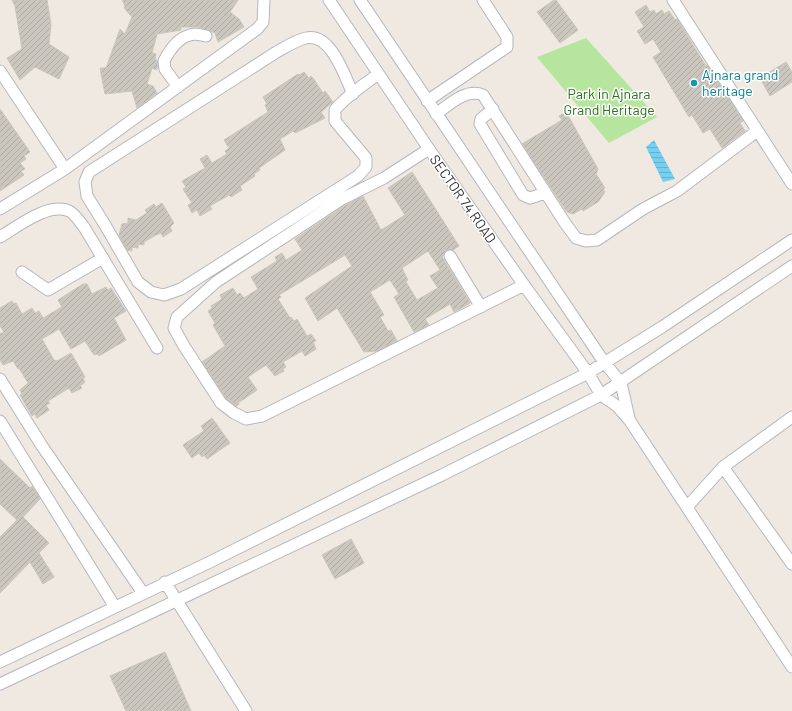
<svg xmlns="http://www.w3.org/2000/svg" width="792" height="711" font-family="Barlow,sans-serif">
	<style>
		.park { fill: #b6e59e }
		.water { fill: url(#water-rules) }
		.building { fill: url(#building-hatch); stroke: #cbc5ba; fill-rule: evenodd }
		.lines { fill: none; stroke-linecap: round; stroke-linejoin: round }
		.minor-casing { stroke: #b4b7c1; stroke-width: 13 }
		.minor { stroke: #fff; stroke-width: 11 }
		.culture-dot { fill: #0f9aa8; stroke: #fff; stroke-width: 1.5 }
		.labels { text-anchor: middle; stroke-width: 3; stroke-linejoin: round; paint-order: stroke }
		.culture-label { font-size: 14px; fill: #0d838f; stroke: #fff; text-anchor: start }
		.park-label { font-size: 14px; fill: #2c6e1b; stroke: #fff }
		.street-label { font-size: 14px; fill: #2e2e2e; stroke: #fff }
	</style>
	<defs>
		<pattern id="water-rules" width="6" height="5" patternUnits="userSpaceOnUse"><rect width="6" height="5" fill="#75cff0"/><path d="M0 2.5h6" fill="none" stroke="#66b2ce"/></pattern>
		<pattern id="building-hatch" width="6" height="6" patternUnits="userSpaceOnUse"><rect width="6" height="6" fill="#cbc7bf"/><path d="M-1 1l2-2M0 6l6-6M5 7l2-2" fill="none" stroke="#afaba4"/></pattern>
	</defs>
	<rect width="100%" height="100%" fill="#efe9e1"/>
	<path class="park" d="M586 38 657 117 609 143 537 57Z"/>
	<path class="water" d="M654 140 675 179 663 182 646 147Z"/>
	<path class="building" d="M12 0H47L51 24 49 44 69 57 59 79 35 67 20 80 7 58 22 49 15 6Z
		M122 0H238L230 12 239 19 244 27 218 42 215 33 199 27H181V30L157 34 152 53 156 54 155 60H157L158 67 156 70 152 68 147 84 153 86 157 93 137 108 132 91 105 94 100 68H106L120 29 125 34 132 17 124 8 125 6Z
		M554 0H556L578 30 560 43 537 12Z
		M646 5 650 12 654 10 656 14 662 10 664 14 669 11 675 20 677 19 706 66 707 65 743 121 740 123 745 131 722 148 710 129 703 133 692 115 689 117 653 57 661 52 653 39 645 44 637 31 644 27 635 12Z
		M786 62 792 72V82L770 96 760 78Z
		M304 72 309 78 311 76 313 78 323 93 325 91 333 102 321 112 325 118 295 133 293 131 280 139 285 150 259 168 260 170 254 174 255 176 240 186 242 190 231 197 229 195 210 206 212 209 200 216 197 210 192 213 188 205 192 203 183 189 186 187 182 181 205 168 200 159 207 155 212 163 227 154 225 151 229 148 224 140 268 112 265 105 267 104 263 97 298 74 299 75Z
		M0 109 30 152 24 156 26 159 20 163 25 169 21 171 24 175 0 191Z
		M566 112 598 169 596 174 605 188 603 189 605 192 598 202 583 211 582 209 573 214 567 212 559 200 522 144 562 120 559 116Z
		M412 172 459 246 453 250H446L442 257 470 303 454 312 450 304 425 319 429 325 414 332 394 297 399 294 390 280 370 292 384 315 380 317 388 331 391 330 397 341 377 351 364 352 337 308 318 321 305 298 352 266 345 255 279 295 281 297 278 299 290 318 291 317 294 321 297 319 307 336 311 334 316 341 313 342 316 349 305 356 302 351 283 362 286 367 283 369 284 371 275 376 266 365 248 377 257 390 238 403 239 404 236 406 226 398 202 362 225 346 213 325 215 323 208 311 212 308 211 306 222 299 220 295 233 288 237 295 240 293 244 298 258 289 251 277 277 261 275 257 282 253 286 260 302 250 295 239 346 205 363 196 381 230 405 215 388 188ZM428 251 440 270 430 276 438 288 417 300 406 282 408 280 402 268Z
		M162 203 174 223 170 227 172 231 163 237 161 233 156 235 144 242V245L138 244V248L132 247V251L127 250 119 235 122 224 128 223V218L136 220 147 213 145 210 154 204 156 207Z
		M83 284H87L92 294 106 287 108 290 111 288 126 311 114 318 126 340 99 356 97 354 94 355 85 341 71 349 59 329 42 339 54 360 57 361 71 353 85 377 83 378 85 382 80 386 82 388 72 393 69 388 48 401 50 403 46 405 49 410 37 418 35 414 32 416 20 395 22 394 20 390 28 383 19 368 18 369 13 361 3 365 0 360V334L4 332 0 326V308L12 301 14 304 16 303 22 314 32 308 35 313 39 311 43 318 62 307 58 300Z
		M212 418 230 443 207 459 204 455 202 457 199 453 192 458 183 445 204 431 201 426Z
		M0 459 30 488 32 486 40 499 23 517 49 543 39 553 54 577 43 584 30 562 0 593V537L17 520 0 504Z
		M351 539 364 563 335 579 322 555Z
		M165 652 191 711H126L110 676Z"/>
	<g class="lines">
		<defs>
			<path id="minor" d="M329 0 429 149 524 285 588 373 601 395 617 406 630 421 792 667
				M360 0 604 362 621 383 629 418
				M673 0 792 184
				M0 71 65 169
				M178 87 165 69 164 61C169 51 178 38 190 35 195 33 201 35 206 36
				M353 94C345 77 331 32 306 38 296 40 284 48 275 53L89 172 85 182 87 196 105 225 138 282 151 292 164 295 181 289 358 176 366 167V158L335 121V110C346 96 364 85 378 74
				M427 101 507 47V37L483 0
				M493 109 481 119 480 124 523 195 530 198 545 193
				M436 114C450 104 466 88 483 95L565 223 576 238 586 241 597 240 643 209 677 191 757 131
				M429 149 384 178 342 199 216 282 177 317 174 328 184 346 221 403 234 413 246 419 262 416 524 285
				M0 209 65 169 257 29 263 22 264 0
				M0 237C17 227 48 202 69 211 74 213 80 222 84 227L157 348
				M450 256 481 307
				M22 272 48 290 103 258
				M0 379 42 446 143 593
				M0 421 115 607
				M723 467 792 564
				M687 507 723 467 792 417
				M165 582 246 711
				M0 662 210 562 588 373 662 327 792 240
				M0 684 442 475 601 395 792 266"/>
		</defs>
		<use href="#minor" class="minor-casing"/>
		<use href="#minor" class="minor"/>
	</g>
	<circle class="culture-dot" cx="694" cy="83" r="4"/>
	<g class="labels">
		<g class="culture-label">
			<text x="702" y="80">Ajnara grand<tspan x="702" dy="16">heritage</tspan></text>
		</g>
		<g class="park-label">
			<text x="609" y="99">Park in Ajnara<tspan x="609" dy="16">Grand Heritage</tspan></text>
		</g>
		<g class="street-label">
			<text transform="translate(463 199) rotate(55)" y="5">SECTOR 74 ROAD</text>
		</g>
	</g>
</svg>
